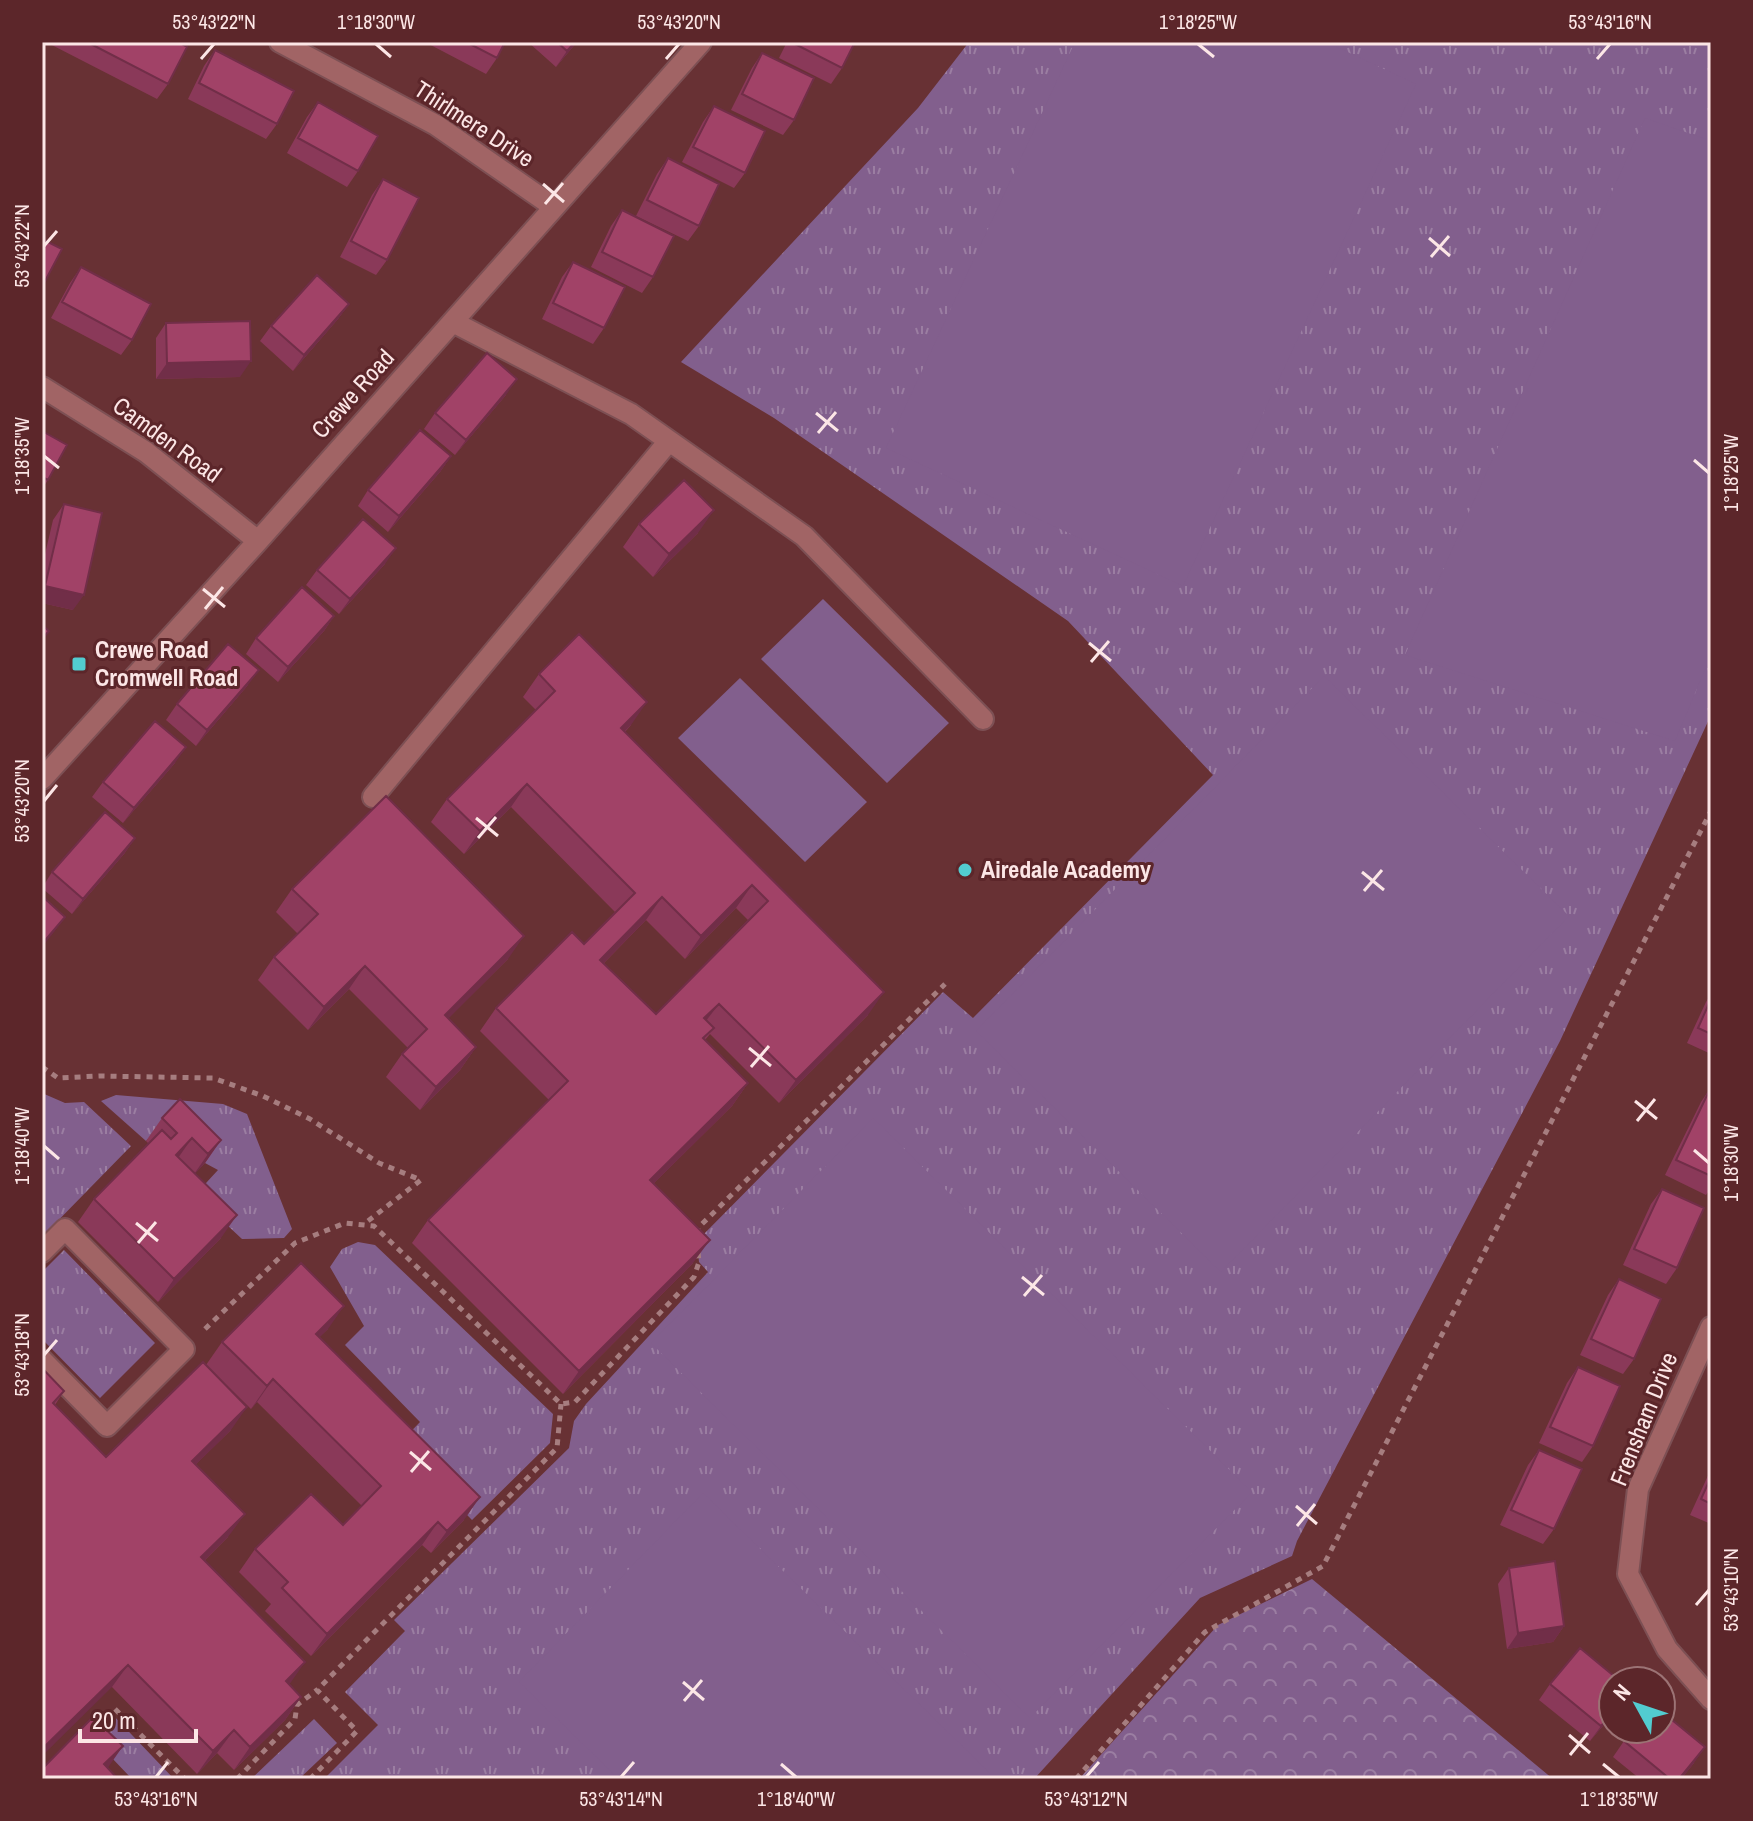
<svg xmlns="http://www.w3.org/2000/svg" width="1753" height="1821" font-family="'Archivo Narrow',sans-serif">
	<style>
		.grass { fill: url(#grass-tufts) }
		.forest { fill: url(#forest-crowns) }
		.pitch { fill: #825f8d }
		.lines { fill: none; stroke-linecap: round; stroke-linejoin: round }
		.minor-casing { stroke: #7d5054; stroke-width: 24 }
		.path { stroke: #a67d7f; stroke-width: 5; stroke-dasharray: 6 6; stroke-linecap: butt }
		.minor { stroke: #a16465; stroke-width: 20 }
		.wall { fill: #8a3959; fill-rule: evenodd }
		.shaded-wall { fill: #712e48 }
		.building { fill: #a14267; stroke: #712e48; stroke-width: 2; fill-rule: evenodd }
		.ticks { fill: none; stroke: #fce6e6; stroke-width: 3 }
		.poi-dot { fill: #52ccd0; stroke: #5c262a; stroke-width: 3 }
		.labels { text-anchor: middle; stroke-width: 6; stroke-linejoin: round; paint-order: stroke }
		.street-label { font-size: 24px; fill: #fce6e6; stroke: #5c262a }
		.poi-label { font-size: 24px; font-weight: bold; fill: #fce6e6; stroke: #5c262a; text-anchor: start }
		.neatline { fill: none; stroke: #fce6e6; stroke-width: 3 }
		.ticks-label { font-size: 20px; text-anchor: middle; fill: #fce6e6 }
	</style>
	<defs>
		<pattern id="grass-tufts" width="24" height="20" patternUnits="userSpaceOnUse" patternTransform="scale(2)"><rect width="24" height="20" fill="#825f8d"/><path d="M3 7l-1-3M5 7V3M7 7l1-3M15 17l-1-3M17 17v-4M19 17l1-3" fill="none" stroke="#9b7ea2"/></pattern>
		<pattern id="forest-crowns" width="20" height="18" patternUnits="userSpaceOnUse" patternTransform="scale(2)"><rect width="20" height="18" fill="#825f8d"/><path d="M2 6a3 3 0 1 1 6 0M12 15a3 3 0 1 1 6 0" fill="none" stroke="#9b7ea2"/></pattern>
	</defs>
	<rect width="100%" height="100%" fill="#683134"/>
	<path class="grass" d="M969 42H1711V715L1560 1041 1297 1541 1292 1556 1200 1598 1034 1779H324L378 1725 345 1692 405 1631 394 1620 569 1448 574 1421 586 1404 708 1272 699 1262 697 1241 943 992 973 1018 1213 775 1068 621 774 418 681 362 918 108Z
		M42 1093 65 1103 84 1102 131 1146 42 1237Z
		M116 1095 223 1104 247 1114 292 1229 284 1238 242 1239 195 1195 218 1170 205 1163 163 1123 146 1141 101 1101Z
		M358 1242 375 1245 553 1414 550 1443 472 1520 398 1445 420 1422 345 1345 364 1326 330 1267 342 1249Z
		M64 1250 155 1343 100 1398 42 1339V1272Z
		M111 1713 174 1779H132L89 1734Z
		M314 1719 337 1743 299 1779H251Z"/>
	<path class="forest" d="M1312 1579 1553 1779H1554H1079L1218 1625Z"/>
	<path class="pitch" d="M1075 42H1326L1416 84 1183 586 886 448Z
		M1645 118 1711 141V655L1675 741 1405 655Z
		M823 599 949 723 887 783 761 659Z
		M1324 676 1569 916 1221 1272 976 1031Z
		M740 678 867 802 805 862 678 738Z
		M873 1118 1252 1492 1030 1718 651 1343Z
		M703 1493 996 1779H619L519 1682Z"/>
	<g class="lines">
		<defs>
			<path id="minor" d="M280 42 436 125 554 207
				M453 322 631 414 804 536 983 719
				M42 387 146 452 258 541
				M42 779 258 541 701 42
				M373 797 669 441
				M42 1252 65 1229 184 1349 107 1426 42 1360
				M1711 1327 1638 1489 1628 1574 1667 1649 1711 1699"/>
		</defs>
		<use href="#minor" class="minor-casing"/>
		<path class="path" d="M42 1067 58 1078 99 1076 213 1078 263 1096 310 1119 379 1163 421 1180 364 1224
			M697 1234 698 1228 945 984
			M205 1329 295 1243 345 1223 374 1226 561 1404 575 1402 694 1277 699 1262 698 1252
			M115 1709 185 1779
			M237 1779 295 1719 297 1705 317 1690
			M310 1779 357 1731 317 1690 557 1448 561 1404
			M1076 1779 1205 1632 1323 1566 1711 811"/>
		<use href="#minor" class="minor"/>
	</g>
	<path class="wall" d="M46 42H178L168 84 157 99Z
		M425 42H505L497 58 486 74Z
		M528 42H577L556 67Z
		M787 42H855L842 68 831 84 779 58Z
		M215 50 277 124 266 139 188 99 204 66Z
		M762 53 794 120 783 135 731 110 752 68Z
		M318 102 358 171 347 187 287 153 307 117Z
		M714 106 745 173 734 188 682 162 703 122Z
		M668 158 699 226 688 241 636 216 657 174Z
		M383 179 387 260 376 275 340 257 372 195Z
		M622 210 653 277 642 293 591 267 611 226Z
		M573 262 604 328 593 344 542 319 562 277Z
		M81 267 132 340 121 355 51 318 70 283Z
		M349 304 338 319 293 371 260 341 271 326Z
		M166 323 240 377 156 379V338Z
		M506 395 455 455 424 429 435 413Z
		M42 431 48 480 42 489Z
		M451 456 440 472 388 532 358 506 368 490Z
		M64 504 73 610 42 603V567L53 520Z
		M639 524 698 533 653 577 623 547Z
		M385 564 339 614 306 585 317 570Z
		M334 616 324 631 278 682 246 654 256 638Z
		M539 674 631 725 625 732 868 1015 779 1103 710 1034 705 1040 748 1083 732 1106 653 1184 693 1263 563 1394 412 1243 428 1220 549 1100 480 1031 496 1008 584 944 615 912 511 807 464 854 431 822 447 799 536 710 523 697ZM736 908 748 920 656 1014 604 963 646 920 685 959Z
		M248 685 196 746 166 720 177 704Z
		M175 763 123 823 92 797 103 782Z
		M135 838 124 854 72 914 42 888 52 872Z
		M292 889 508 959 448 1018 476 1047 460 1070 420 1110 386 1077 402 1054 408 1048 349 989 308 1030 258 980 274 957 298 934 276 912Z
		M1711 994V1054L1687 1043 1706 1002Z
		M1711 1087V1188L1706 1195 1665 1175 1701 1102Z
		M162 1118 221 1140 205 1163 195 1173 221 1238 158 1302 78 1222 94 1199 149 1144 146 1141Z
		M1662 1189 1677 1268 1666 1284 1623 1265 1651 1204Z
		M1619 1279 1634 1359 1623 1374 1580 1355 1608 1295Z
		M328 1329 319 1337 464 1520 431 1553 422 1545 311 1656 265 1611 271 1604 239 1572 255 1549 343 1525 362 1506 257 1402 251 1409 206 1365 222 1342Z
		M1578 1367 1593 1446 1582 1462 1539 1443 1567 1383Z
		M42 1368 64 1391 55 1405 106 1457 231 1430 195 1465 228 1537 205 1560 289 1685 301 1697 285 1720 234 1770 217 1753 197 1774 112 1687Z
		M1539 1450 1554 1529 1543 1544 1500 1525 1528 1465Z
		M1711 1469V1524L1690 1515Z
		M1509 1568 1564 1626 1553 1642 1507 1649 1498 1584Z
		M1613 1681V1714L1590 1741 1539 1700 1550 1684Z
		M1624 1741 1694 1763 1681 1779H1640L1613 1757Z"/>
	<path class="shaded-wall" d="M575 42H577L556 67 567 51Z
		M349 304 338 319 293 371 304 355Z
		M251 361 240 377 156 379 167 363Z
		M517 379 506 395 455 455 466 440Z
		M451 456 440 472 388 532 399 516Z
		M714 510 698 533 653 577 669 554Z
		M396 548 385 564 339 614 350 599Z
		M45 586 84 595 73 610 42 603V590Z
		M334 616 324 631 278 682 288 667Z
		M259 670 248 685 196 746 207 730Z
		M647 702 631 725 605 751 621 728Z
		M186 747 175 763 123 823 134 808Z
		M527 784 511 807 464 854 480 831Z
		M135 838 124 854 72 914 83 899Z
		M752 885 736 908 685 959 701 936Z
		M662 897 646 920 584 983 600 960Z
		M65 917 54 932 42 947V944Z
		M524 936 508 959 429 1038 445 1015Z
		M365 966 349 989 308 1030 324 1007Z
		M884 992 868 1015 779 1103 796 1080Z
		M719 1004 702 1026 704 1018Z
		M476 1047 460 1070 420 1110 436 1087Z
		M748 1083 732 1106 634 1203 650 1180Z
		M192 1138 176 1161V1155Z
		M221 1140 205 1163 192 1177 208 1154Z
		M237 1215 221 1238 158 1302 174 1279Z
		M710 1240 693 1263 563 1394 579 1371Z
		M344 1306 328 1329 300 1357 316 1334Z
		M273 1379 257 1402 251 1409 267 1386Z
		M247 1407 231 1430 176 1484 192 1461Z
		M480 1497 464 1520 431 1553 447 1531Z
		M245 1514 228 1537 185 1580 201 1557Z
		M438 1522 422 1545 311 1656 327 1634Z
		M1564 1626 1553 1642 1507 1649 1518 1633Z
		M305 1662 289 1685 286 1681Z
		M128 1665 112 1687 42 1756V1749Z
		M301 1697 285 1720 234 1770 250 1747Z
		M1613 1711V1714L1590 1741 1601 1726Z
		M234 1730 217 1753 197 1774 213 1751Z
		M123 1746 107 1769 104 1764Z
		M1705 1747 1694 1763 1681 1779H1679Z"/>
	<path class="building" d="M87 42H178L187 47 168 84Z
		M466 42H505L497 58Z
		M557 42H575L567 51Z
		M791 42H855L842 68Z
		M215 50 294 91 277 124 199 83Z
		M762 53 814 78 794 120 742 94Z
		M318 102 378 136 358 171 298 138Z
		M714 106 765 131 745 173 693 147Z
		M668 158 719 184 699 226 647 200Z
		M383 179 419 198 387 260 351 241Z
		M622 210 674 236 653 277 602 252Z
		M42 239 62 249 43 285 42 284Z
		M573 262 625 287 604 328 553 303Z
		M81 267 151 304 132 340 62 302Z
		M317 275 349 304 304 355 271 326Z
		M250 321 251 361 167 363 166 323Z
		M487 353 517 379 466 440 435 413Z
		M420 430 451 456 399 516 368 490Z
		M42 431 67 445 48 480 42 477Z
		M684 480 714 510 669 554 639 524Z
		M64 504 102 513 84 595 45 586Z
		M363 519 396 548 350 599 317 570Z
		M302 587 334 616 288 667 256 638Z
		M42 625 49 631 42 639Z
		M579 634 647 702 621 728 884 992 796 1080 719 1004 704 1018 714 1028 703 1038 748 1083 650 1180 710 1240 579 1371 428 1220 568 1081 496 1008 572 932 584 944 635 893 527 784 480 831 447 799 555 691 539 674ZM752 885 768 901 656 1014 600 960 662 897 701 936Z
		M228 644 259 670 207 730 177 704Z
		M155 721 186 747 134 808 103 782Z
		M386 796 524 936 445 1015 476 1047 436 1087 402 1054 427 1029 365 966 324 1007 274 957 318 914 292 889Z
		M105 812 135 838 83 899 52 872Z
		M42 896 65 917 42 944Z
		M1711 999V1034L1698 1028Z
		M1711 1087V1176L1676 1160Z
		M180 1099 221 1140 208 1154 192 1138 176 1155 237 1215 174 1279 94 1199 162 1130 171 1139 177 1133 162 1118Z
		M1662 1189 1704 1208 1677 1268 1634 1249Z
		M301 1263 344 1306 316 1334 480 1497 447 1531 438 1522 327 1634 282 1588 288 1582 255 1549 311 1494 343 1525 381 1486 273 1379 267 1386 222 1342Z
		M1619 1279 1661 1299 1634 1359 1591 1339Z
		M203 1362 247 1407 192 1461 245 1514 201 1557 305 1662 286 1681 301 1697 250 1747 234 1730 213 1751 128 1665 42 1749V1368L64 1391 53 1403 106 1457Z
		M1578 1367 1620 1386 1593 1446 1550 1427Z
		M1539 1450 1582 1469 1554 1529 1511 1510Z
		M1711 1477V1504L1701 1499Z
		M1555 1561 1564 1626 1518 1633 1509 1568Z
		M1580 1648 1620 1681H1613V1711L1601 1726 1550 1684Z
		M1661 1711 1705 1747 1679 1779H1670L1624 1741 1634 1729H1661Z
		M93 1717 123 1746 104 1764 118 1779H42V1769Z"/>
	<path class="ticks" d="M376 44 391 57M1198 44 1214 57M201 59 214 44M666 59 679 44M1597 59 1610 44M543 184 564 202M545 204 563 183M1429 238 1450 256M44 246 57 231M1431 257 1449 236M816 413 838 431M818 433 836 412M44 456 59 468M1694 460 1709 473M203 589 225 607M205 609 223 587M1089 643 1111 661M1091 662 1109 641M44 801 57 785M476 818 498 836M478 838 496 817M1362 872 1384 890M1364 891 1382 870M749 1048 771 1066M751 1067 769 1046M1635 1101 1657 1119M1637 1121 1655 1099M44 1146 59 1159M1694 1150 1709 1163M136 1223 158 1241M138 1243 156 1222M1022 1277 1044 1295M1024 1296 1042 1275M44 1355 57 1340M410 1452 431 1470M411 1472 429 1451M1296 1506 1317 1524M1297 1526 1315 1504M1696 1605 1709 1590M683 1682 704 1700M684 1701 702 1680M1569 1735 1590 1753M1570 1755 1588 1733M781 1764 796 1777M1603 1764 1619 1777M156 1777 168 1762M621 1777 634 1762M1086 1777 1099 1762"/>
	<g class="poi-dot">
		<rect x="71" y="656" width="16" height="16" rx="4"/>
		<circle cx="965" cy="870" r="8"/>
	</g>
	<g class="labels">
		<g class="street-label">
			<text transform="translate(474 124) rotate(33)" y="8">Thirlmere Drive</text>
			<text transform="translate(353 394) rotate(-48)" y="8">Crewe Road</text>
			<text transform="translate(167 440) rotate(36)" y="8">Camden Road</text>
			<text transform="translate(1644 1419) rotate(-68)" y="8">Frensham Drive</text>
		</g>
		<g class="poi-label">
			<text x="95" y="658">Crewe Road<tspan x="95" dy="28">Cromwell Road</tspan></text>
			<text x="981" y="878">Airedale Academy</text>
		</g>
	</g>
	<rect width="1753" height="1821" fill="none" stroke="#5c262a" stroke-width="88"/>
	<g transform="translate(1637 1705) rotate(310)"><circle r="38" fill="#5c262a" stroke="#9c7375" stroke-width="2"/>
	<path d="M0-6L14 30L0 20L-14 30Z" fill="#52ccd0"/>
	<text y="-12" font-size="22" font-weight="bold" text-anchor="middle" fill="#fce6e6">N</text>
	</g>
	<path d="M80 1729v12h116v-12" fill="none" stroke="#fce6e6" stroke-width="4"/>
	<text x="92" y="1729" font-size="24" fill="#fce6e6" stroke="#5c262a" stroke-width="6" paint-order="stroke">20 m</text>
	<rect x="44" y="44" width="1665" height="1733" class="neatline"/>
	<g class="ticks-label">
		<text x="214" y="29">53°43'22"N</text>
		<text x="376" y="29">1°18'30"W</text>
		<text x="679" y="29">53°43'20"N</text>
		<text x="1198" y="29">1°18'25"W</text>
		<text x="1610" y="29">53°43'16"N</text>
		<text transform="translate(22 246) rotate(-90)" y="7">53°43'22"N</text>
		<text transform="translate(22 456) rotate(-90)" y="7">1°18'35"W</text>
		<text transform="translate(1731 473) rotate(-90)" y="7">1°18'25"W</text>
		<text transform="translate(22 801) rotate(-90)" y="7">53°43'20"N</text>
		<text transform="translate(22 1146) rotate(-90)" y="7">1°18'40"W</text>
		<text transform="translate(1731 1163) rotate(-90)" y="7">1°18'30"W</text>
		<text transform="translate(22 1355) rotate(-90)" y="7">53°43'18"N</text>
		<text transform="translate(1731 1590) rotate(-90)" y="7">53°43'10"N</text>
		<text x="156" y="1806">53°43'16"N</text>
		<text x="621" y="1806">53°43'14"N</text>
		<text x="796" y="1806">1°18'40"W</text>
		<text x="1086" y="1806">53°43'12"N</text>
		<text x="1619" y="1806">1°18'35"W</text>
	</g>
</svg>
